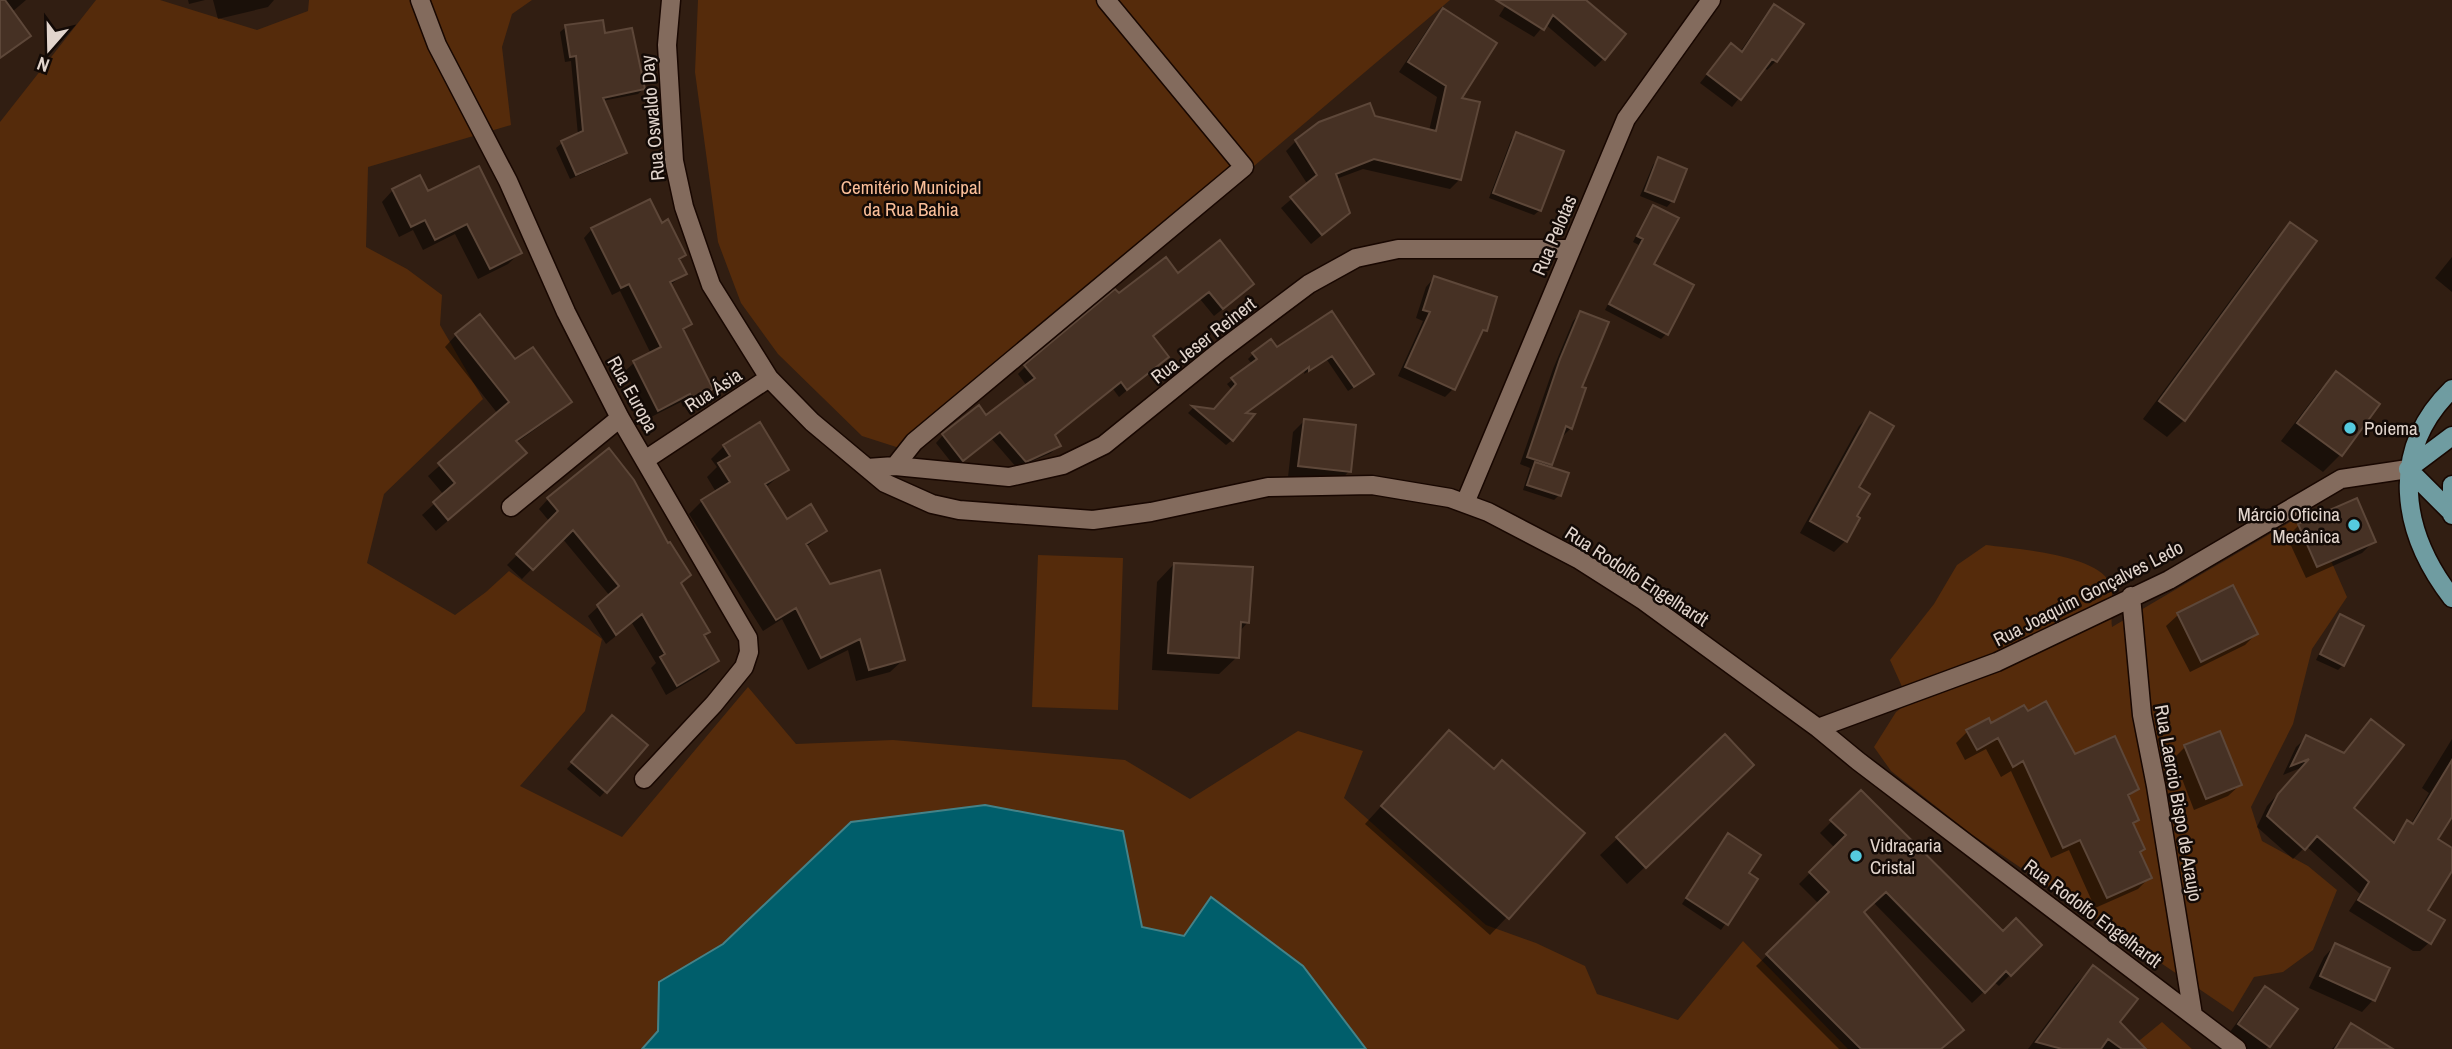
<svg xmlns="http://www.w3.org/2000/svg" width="2452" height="1049" font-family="'Archivo Narrow',sans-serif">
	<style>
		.green { fill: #552b0b }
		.water { fill: #005e6b; stroke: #448288; stroke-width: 2 }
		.shadow { fill: #0007 }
		.building { fill: #463124; stroke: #5d4739; stroke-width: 2 }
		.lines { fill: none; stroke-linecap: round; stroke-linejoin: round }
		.minor-casing { stroke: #180701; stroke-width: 21 }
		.major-casing { stroke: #180701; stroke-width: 21 }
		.minor { stroke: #836b5d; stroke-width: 18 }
		.major { stroke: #6f9ca1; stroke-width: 18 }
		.poi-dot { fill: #55cadf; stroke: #130a06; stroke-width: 2.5 }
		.labels { text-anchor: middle; stroke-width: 5; stroke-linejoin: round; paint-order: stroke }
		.street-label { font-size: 19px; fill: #e2d5cd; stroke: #130a06 }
		.park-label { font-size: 19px; fill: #fbbf99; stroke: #130a06 }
		.poi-label { font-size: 19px; fill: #e2d5cd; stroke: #130a06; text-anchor: start }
	</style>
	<rect width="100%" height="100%" fill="#311e12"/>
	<path class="green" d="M96 0H160L257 30 308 11 309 0H532L512 14 502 47 511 125 368 167 366 247 407 269 442 295 440 325 483 399 384 494 367 563 455 615 486 592 509 571 602 639 585 711 520 786 622 837 748 687 796 744 893 740 1125 760 1190 799 1298 731 1363 751 1344 798 1486 925 1536 943 1585 966 1597 994 1678 1020 1743 941 1848 1049H1366L1303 966 1212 898 1184 936 1142 927 1123 831 850 822 723 944 659 982 658 1031 642 1049H0V122Z
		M698 0H1450L915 453 862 436 778 354 741 303 718 242 695 72Z
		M2309 511 2347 597 2312 649 2293 724 2251 807 2262 841 2308 866 2337 890 2313 950 2283 972 2254 977 2233 1012 1971 834 1891 771 1874 747 1896 712 1909 702 1890 660 1934 604 1957 565 1986 545C2016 549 2096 554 2110 583 2115 594 2110 615 2112 627Z
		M1038 555 1123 558 1118 710 1032 707Z
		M2162 1022 2192 1049H2129Z"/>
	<path class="water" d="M985 805 1123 831 1142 927 1184 936 1211 897 1303 966 1366 1049H642L658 1031 659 982 723 944 851 822Z"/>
	<path class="shadow" d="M0 0H26L12 12 29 36 0 59Z
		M188 0H205L189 4Z
		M213 0H274L268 7 218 19Z
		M1509 0H1576L1604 58 1595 67 1545 24 1534 37 1499 16Z
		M1774 6 1801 24 1776 61 1767 70 1764 67 1732 107 1700 83 1723 54 1740 52 1766 14Z
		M1443 11 1459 99 1460 179 1450 189 1363 169 1336 179 1348 213 1311 244 1281 208 1308 185 1286 151 1296 141 1374 117 1429 131 1437 97 1399 72 1433 21Z
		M566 27 604 35 643 89 638 94 602 101 625 152 619 158 570 179 556 148 562 143 578 135 571 61 565 62 560 32Z
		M1516 134 1540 210 1534 215 1489 198 1511 140Z
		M1658 159 1685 170 1672 201 1667 207 1640 196 1653 165Z
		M393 190 427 193 520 253 508 264 478 279 455 234 423 250 413 230 399 237 382 202Z
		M1654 207 1652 264 1666 334 1661 339 1605 310 1639 245 1633 242 1648 212Z
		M661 225 684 255 679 261 685 274 670 285 690 324 682 331 711 388 702 397 683 407 681 402 649 418 625 371 634 363 651 354 620 291 612 295 584 238 592 229Z
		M2290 225 2184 420 2167 437 2143 419 2273 242Z
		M2452 257V292L2435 278Z
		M1178 275 1244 292 1214 316 1200 299 1151 337 1167 357 1119 397 1113 389 1054 436 1059 445 1051 453 1017 468 991 438 955 467 936 443 943 435 986 417 1027 386 1018 374 1026 366 1119 296Z
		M1434 278 1485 330 1477 338 1453 389 1445 397 1398 376 1423 321 1416 318 1426 287Z
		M1332 313 1367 379 1348 391 1327 360 1304 374 1305 370 1244 414 1232 440 1226 445 1188 413 1193 408 1214 411 1232 390 1227 384 1252 364 1248 359 1253 354 1277 349Z
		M1581 313 1580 388 1571 428 1563 436 1561 435 1551 464 1547 468 1559 495 1554 500 1523 490 1530 468 1520 464 1553 369 1573 321Z
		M456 335 515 361 569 402 558 413 516 443 513 465 436 531 422 515 444 495 428 476 498 414 445 347Z
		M2336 373 2378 404 2340 455 2323 472 2281 441 2319 391Z
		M1871 414 1856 488 1855 517 1845 541 1834 552 1800 533 1859 426Z
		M1304 421 1349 471 1338 483 1288 477 1293 432Z
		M724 446 787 469 765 488 786 522 825 531 806 547 830 586 903 660 890 672 856 681 848 650 808 670 782 619 763 631 689 514 702 501 716 492 707 477 717 467 711 459Z
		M548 499 707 632 703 636 717 661 707 671 666 695 651 668 656 663 632 623 606 644 588 616 610 596 562 538 522 579 507 565 550 522 539 509Z
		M2299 525 2374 541 2362 553 2306 578 2287 537Z
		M1174 564 1248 622 1239 632 1237 657 1219 674 1152 670 1157 582Z
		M2178 615 2256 634 2245 645 2190 672 2166 626Z
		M2340 616 2343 665 2338 670 2316 660 2335 622Z
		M607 722 646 746 600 797 567 769Z
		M1991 725 2075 756 2137 789 2127 798 2137 820 2132 824 2139 853 2150 877 2138 889 2095 908 2069 850 2051 858 2011 771 2001 777 1986 749 1965 760 1956 743 1967 732Z
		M1449 732 1507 917 1490 935 1365 824Z
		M2307 737 2352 808 2391 843 2408 823 2411 824 2429 793 2422 788 2452 739V814L2436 840 2452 850V868L2426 910 2432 940 2420 951H2413L2349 911 2360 894 2306 846 2293 859 2257 827 2267 806 2303 767 2283 775 2296 747Z
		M2185 747 2240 785 2228 796 2194 810 2174 758Z
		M1735 782 1627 884 1600 855 1618 838Z
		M1861 792 2003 934 2040 945 1999 986 1994 982 1972 1003 1873 902 1862 912 1940 1049H1839L1756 966 1819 904 1799 884 1835 848 1820 833Z
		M1723 841 1747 874 1756 880 1721 930 1682 904Z
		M2335 945 2373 1000 2362 1012 2309 988 2324 957Z
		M2093 967 2118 1022 2144 1049H2028L2076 984Z
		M2265 988 2269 1046 2266 1049H2245L2227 1036 2254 999Z
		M2351 1025 2388 1049H2332Z"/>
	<path class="building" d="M0 0H5L31 36 0 58Z
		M1496 0H1586L1626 34 1605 60 1553 15 1544 30Z
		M1774 4 1804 24 1777 62 1772 59 1741 100 1707 74 1731 43 1742 52Z
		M1443 8 1497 43 1462 98 1480 102 1461 180 1374 159 1336 174 1350 213 1322 235 1290 197 1317 175 1295 140 1319 122 1370 103 1375 116 1436 131 1446 86 1408 62Z
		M603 20 605 33 632 28 645 89 603 98 627 153 576 175 561 141 583 131 576 56 570 57 565 25Z
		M1516 132 1564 151 1541 211 1493 193Z
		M1658 157 1687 169 1674 202 1645 191Z
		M479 166 522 253 490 269 467 224 435 240 425 220 411 227 392 189 420 175 428 191Z
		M650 199 662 223 668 219 686 255 679 259 687 274 670 282 692 324 683 329 713 389 692 399 690 394 658 411 633 361 661 347 629 284 621 288 591 228Z
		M1653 205 1679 218 1654 264 1694 285 1668 335 1609 304 1643 239 1637 236Z
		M2290 222 2317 241 2185 421 2159 401Z
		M1220 240 1254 284 1223 309 1209 292 1153 336 1169 357 1127 390 1121 382 1055 435 1061 446 1026 462 1000 432 963 461 942 434 979 405 986 415 1035 378 1024 365 1115 289 1119 293 1166 257 1178 273Z
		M1434 276 1497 297 1487 331 1483 330 1455 390 1405 367 1430 312 1423 310Z
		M1332 311 1374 374 1354 387 1332 356 1309 371V367L1246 413 1255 414 1233 441 1192 406 1214 409 1236 384 1231 378 1257 359 1252 353 1271 339 1277 347Z
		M1580 311 1609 322 1582 387 1586 388 1572 429 1566 426 1552 465 1527 457 1560 359Z
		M480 314 515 359 533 347 572 402 516 441 527 453 448 520 433 502 455 483 438 463 509 402 455 334Z
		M2336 371 2380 404 2342 456 2297 423Z
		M1870 412 1894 426 1859 487 1870 494 1857 516 1860 518 1847 542 1810 521Z
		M1304 419 1356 425 1351 472 1298 466Z
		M760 422 789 470 765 484 787 519 811 504 827 531 806 544 830 584 880 570 905 660 869 670 860 639 821 658 796 608 776 620 701 500 730 482 718 463 730 456 723 445Z
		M609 448 634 480 668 543 670 542 691 575 681 583 710 632 704 635 719 661 677 686 660 657 665 654 642 614 616 635 597 605 619 586 573 530 533 570 516 554 558 511 547 498Z
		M1535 462 1569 473 1561 496 1527 485Z
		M2357 498 2376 542 2317 567 2298 524Z
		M1174 563 1253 567 1249 623 1241 622 1239 658 1168 653Z
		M2233 585 2258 634 2201 662 2177 613Z
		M2340 614 2364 626 2344 666 2320 654Z
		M2046 701 2075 754 2115 736 2139 789 2128 795 2139 820 2133 823 2145 849 2140 852 2152 878 2107 898 2080 840 2063 848 2023 761 2013 767 1998 738 1977 750 1966 730 1989 718 1991 723 2024 705 2028 711Z
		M612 715 648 745 607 793 571 762Z
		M2371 719 2404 745 2354 808 2394 843 2407 820 2413 824 2452 760V817L2438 839 2452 848V871L2428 910 2445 920 2431 944 2358 900 2369 882 2317 836 2305 850 2267 816 2278 794 2309 759 2291 766 2306 735 2344 753Z
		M1449 730 1494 769 1502 760 1585 833 1509 919 1381 806Z
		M2220 731 2242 785 2206 799 2184 745Z
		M1725 734 1754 765 1646 868 1616 837Z
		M1861 790 2003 931 2016 918 2042 945 2011 976 2006 971 1985 993 1886 892 1864 912 1964 1030 1941 1049H1861L1766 954 1829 892 1809 872 1846 835 1830 820Z
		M1728 833 1761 855 1749 873 1758 879 1728 925 1686 898Z
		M2335 943 2390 968 2375 1001 2320 976Z
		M2093 965 2138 999 2120 1022 2146 1049H2122L2108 1039 2101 1049H2062L2036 1042Z
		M2265 986 2298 1009 2270 1047 2238 1024Z
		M2351 1023 2393 1049H2335Z"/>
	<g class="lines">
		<defs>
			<path id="minor" d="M420 0 437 45 508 181 566 312 620 418 748 638 749 652 744 667 714 704 644 779
				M671 0 667 45 674 161 684 207 711 285 769 378 812 422 885 483 932 504 959 510 1093 520 1151 512 1268 487 1372 485 1450 498 1488 512 1578 559 1644 601 1818 728 1858 761 2237 1049
				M645 460 769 378
				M895 466 914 442 1244 167 1106 0
				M867 468 895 466 1009 477 1063 465 1104 445 1220 351 1309 284 1356 258 1398 249H1571
				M1465 503 1626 119 1711 0
				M511 507 620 418
				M2131 596 2142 715 2156 786 2193 1015
				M1818 728 1997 662 2169 580 2341 479 2408 469"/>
			<path id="major" d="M2452 389C2388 451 2401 532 2452 598
				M2408 469 2451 512
				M2408 469 2452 436
				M2452 485V515"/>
		</defs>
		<use href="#minor" class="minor-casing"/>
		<use href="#major" class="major-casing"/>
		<use href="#minor" class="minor"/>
		<use href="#major" class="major"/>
	</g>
	<g class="poi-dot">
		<circle cx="2350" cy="428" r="7"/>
		<circle cx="2354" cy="525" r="7"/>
		<circle cx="1856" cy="856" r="7"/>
	</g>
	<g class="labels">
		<g class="street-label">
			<text transform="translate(652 118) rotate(-95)" y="7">Rua Oswaldo Day</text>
			<text transform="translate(1554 235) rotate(-67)" y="7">Rua Pelotas</text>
			<text transform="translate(1203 340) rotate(-38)" y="7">Rua Jeser Reinert</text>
			<text transform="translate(713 390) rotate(-33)" y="7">Rua Ásia</text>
			<text transform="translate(633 394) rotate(61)" y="7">Rua Europa</text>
			<text transform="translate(1637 576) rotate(33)" y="7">Rua Rodolfo Engelhardt</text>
			<text transform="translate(2088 593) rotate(-27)" y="7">Rua Joaquim Gonçalves Ledo</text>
			<text transform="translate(2179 803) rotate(80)" y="7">Rua Laercio Bispo de Araujo</text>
			<text transform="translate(2093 913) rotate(37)" y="7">Rua Rodolfo Engelhardt</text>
		</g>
		<g class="park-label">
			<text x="911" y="194">Cemitério Municipal<tspan x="911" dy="22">da Rua Bahia</tspan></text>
		</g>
		<g class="poi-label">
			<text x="2364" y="435">Poiema</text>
			<text x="2340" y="521" text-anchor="end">Márcio Oficina<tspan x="2340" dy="22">Mecânica</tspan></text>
			<text x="1870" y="852">Vidraçaria<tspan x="1870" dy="22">Cristal</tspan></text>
		</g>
	</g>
	<g transform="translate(49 49) rotate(200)" stroke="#130a06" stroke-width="5" paint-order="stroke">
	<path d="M0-5L12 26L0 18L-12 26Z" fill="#e2d5cd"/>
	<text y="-10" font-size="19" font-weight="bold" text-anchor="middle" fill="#e2d5cd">N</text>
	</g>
</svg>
